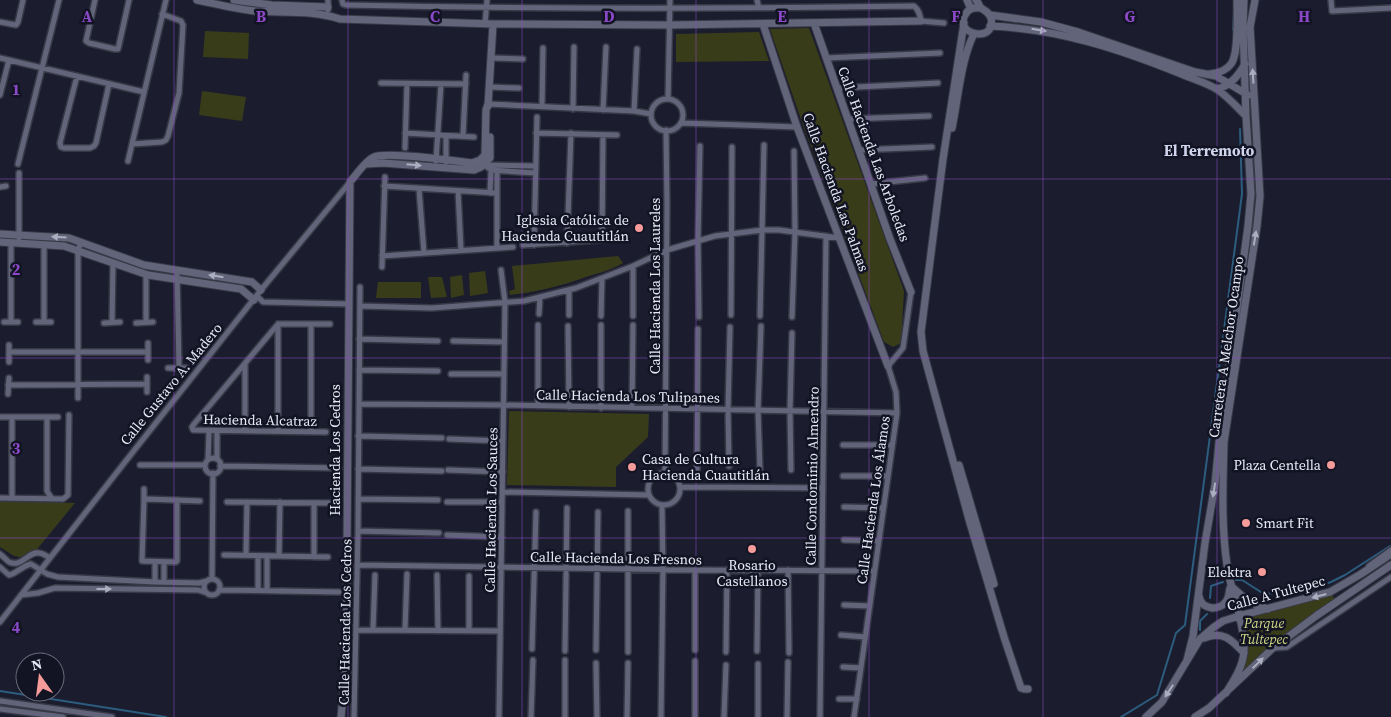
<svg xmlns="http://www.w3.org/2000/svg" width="1391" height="717" font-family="'Source Serif 4',serif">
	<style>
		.green { fill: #393c19 }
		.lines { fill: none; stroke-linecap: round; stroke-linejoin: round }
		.stream { stroke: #2c5c7e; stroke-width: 2 }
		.street-casing { stroke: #383947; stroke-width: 8 }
		.secondary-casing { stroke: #383947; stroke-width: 9 }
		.street { stroke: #62657a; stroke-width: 5 }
		.secondary { stroke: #62657a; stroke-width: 7 }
		.oneway { fill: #abaebe }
		.grid { fill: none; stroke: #8b48c7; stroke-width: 1; stroke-opacity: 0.55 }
		.poi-dot { fill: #f59b99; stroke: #121424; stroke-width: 2 }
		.labels { text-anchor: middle; stroke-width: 5; stroke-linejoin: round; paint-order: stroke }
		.street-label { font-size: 14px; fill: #e7eaf6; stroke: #121424 }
		.poi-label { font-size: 14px; fill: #e7eaf6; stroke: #121424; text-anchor: end }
		.park-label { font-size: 14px; font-style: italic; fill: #cfd784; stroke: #121424 }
		.neighbourhood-label { font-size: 15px; font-weight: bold; fill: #d1d6ee; stroke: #121424 }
		.grid-label { font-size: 16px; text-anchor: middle; font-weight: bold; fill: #8b48c7; stroke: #121424; stroke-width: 5; stroke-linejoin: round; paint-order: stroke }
	</style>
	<rect width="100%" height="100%" fill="#1b1d2e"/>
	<path class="green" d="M809 28 904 291 901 343 893 347 884 342 804 128 770 29Z
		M205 31 249 33 248 59 203 57Z
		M759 32 769 61 676 62V34Z
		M202 91 246 97 242 121 199 115Z
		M618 256 623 263C611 270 599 273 586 277 561 286 537 292 510 295L509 291 515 289 512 266Z
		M485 271 488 293 470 296 469 273Z
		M462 275 464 295 451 298 450 277Z
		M428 277H442L447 297 431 298Z
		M378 282H421V298H376Z
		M509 411 649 414 648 437 616 467V487L507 485Z
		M0 501 75 503 29 559 14 556 0 547Z
		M1330 592 1337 602 1263 656 1227 693 1244 655 1239 616Z"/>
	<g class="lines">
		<path class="stream" d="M1233 30 1234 10
			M1236 580H1242L1264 594 1276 593 1311 589 1331 582 1345 575 1390 546
			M1210 598 1211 586 1223 582
			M1200 630V621L1207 614
			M0 691 166 717
			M1121 717 1157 695 1176 633 1185 625 1242 194 1240 129"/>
		<defs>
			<path id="street" d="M95 0 86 41 89 43 115 49H118L119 45 129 0
				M328 0V10
				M342 0 343 4 346 5C535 9 724 9 914 6 919 10 920 15 921 21L944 23
				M757 0 759 8
				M1331 0 1332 11 1391 8
				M0 22 16 25 18 22 23 0
				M485 24 487 0
				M0 58 144 92
				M491 58 523 59
				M826 58 940 53
				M77 76 60 143 61 147 64 148H90L94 146 96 143 109 84
				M381 83 466 84
				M489 87 519 88
				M837 88 938 83
				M0 95 9 60
				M668 99 670 0
				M651 115a16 16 0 1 1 32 0a16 16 0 1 1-32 0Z
				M488 104 634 111 651 114
				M542 107 543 48
				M573 109 574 47
				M603 110 606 47
				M634 111 637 49
				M848 119 929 116
				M681 123 797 127
				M405 133 474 137
				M536 133 617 135
				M446 136V162
				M463 136 466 75
				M132 144 162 142 166 140 168 136 179 93 183 25 181 21 162 14
				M405 148 407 84
				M859 150 932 147
				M128 161 166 0
				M436 161 441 84
				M482 163 491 170 535 173
				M18 164 59 0
				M485 165 536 166
				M19 173V238
				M871 184 925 178
				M384 186 497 193
				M0 187 6 186
				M419 189 424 253
				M458 191 461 250
				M490 193 491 170
				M602 240 603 135
				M11 243V322
				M567 243 571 133
				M44 244V322
				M523 245 614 239
				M534 245 537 117
				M497 247V171
				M382 256 513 247
				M382 267 385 177
				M177 270 179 368
				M146 274V322
				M569 290V315
				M257 296 263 302 349 304
				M360 306 432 308 524 301 576 288 633 266 667 250 715 236 762 230H779L839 238
				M539 314 540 297
				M731 315 732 147
				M601 316 602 278
				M633 316V266
				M760 316 764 145
				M699 317 698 240 700 146
				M792 317 795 232 794 151
				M4 322H18
				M36 322H51
				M112 322 113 263
				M104 323 120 322
				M136 323 153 322
				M278 324 194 424 192 427 193 430 326 432
				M278 324H330
				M311 324V432
				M601 325V408
				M568 326 569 407
				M359 339 438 341
				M453 341 504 342
				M148 343V360
				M9 345V362
				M9 352H147
				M168 368H186
				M359 370 438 371
				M451 374H504
				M147 377V392
				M8 385 147 384
				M8 394 9 378
				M78 398V251L81 242
				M359 404 503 405 897 413
				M538 406V325
				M632 408 633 325
				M0 417H58
				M47 417V491L52 499
				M245 431V364
				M278 431V324
				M358 436 442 438
				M449 439 503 441
				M843 445H892
				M205 466a8 8 0 1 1 16 0a8 8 0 1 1-16 0Z
				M208 459 209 431
				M217 459V431
				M140 465H205
				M220 466 339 468
				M729 466 728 410 730 327
				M358 469 442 471
				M448 470 503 472
				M760 470 758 410 761 326
				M791 470 790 411 792 333
				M697 471 698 329
				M648 489a16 16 0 1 1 32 0a16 16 0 1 1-32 0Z
				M665 473 667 205 666 130
				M843 476H888
				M680 487 823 488
				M144 489V500
				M502 492 649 495
				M0 498 63 499 68 495 69 415
				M12 498V417
				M358 499 438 500
				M177 500V561L176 562 142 561 144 500 147 499 200 501
				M227 502 331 503
				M447 502H502
				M844 507 883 508
				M628 511V652
				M358 531 439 533
				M447 535 502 537
				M844 540 879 541
				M0 554C3 556 6 560 9 562 22 568 28 551 39 553 43 553 46 556 50 558
				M224 555 328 557
				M246 555 247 502
				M267 556V590
				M279 556 280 502
				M314 557V503
				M164 562V582
				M357 565 695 570 874 571
				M1369 566 1391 550
				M0 567 9 575C17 573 22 566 31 564L47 574 58 577 155 582 199 583 207 581
				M695 570V650
				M788 570 789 653
				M437 575 438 631
				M469 576V631
				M212 579 213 473
				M204 587a8 8 0 1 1 16 0a8 8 0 1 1-16 0Z
				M155 582V562
				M219 590 339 592
				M258 590V556
				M21 595 38 593 55 588 198 590 207 593
				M844 605 870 606
				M0 622 125 462 261 290 350 182
				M356 630 500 631
				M373 630 375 575
				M405 630 407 574
				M841 635 865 637
				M1274 648 1287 647 1391 577
				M532 649 536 512
				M596 650 598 512
				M565 651 567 508
				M757 651 758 570
				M726 652 727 570
				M596 663 597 717
				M843 667 861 668
				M839 699H857
				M0 701 112 717
				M0 709 63 717
				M354 717 358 531 360 287
				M499 717 505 302 501 270
				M531 717 533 660
				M565 717V660
				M627 717 628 663
				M661 717 663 569 662 505
				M695 717V661
				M724 717 726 665
				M758 717V664
				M787 717 788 662
				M820 717 826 236
				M854 717 897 413 896 392 888 366 903 348 911 292"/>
			<path id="secondary" d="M197 0C216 4 235 9 255 11 283 13 314 10 340 19L493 24 669 25 921 21
				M234 0 272 5 328 7
				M967 0 971 9
				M976 0C978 2 979 5 980 7 984 11 989 11 991 18 997 45 949 34 967 12 970 8 975 7 981 8
				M990 15 1041 22 1078 32 1195 72 1216 76 1248 95
				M814 23 890 239 911 292
				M964 23 943 159 921 332 923 351 970 523 1004 637 1021 688 1024 689H1028
				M763 24 797 127 888 366
				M990 26C1058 29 1117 48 1179 73 1190 78 1208 83 1218 90 1228 97 1237 107 1246 116
				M1210 74C1218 73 1226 71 1231 64 1239 54 1237 14 1237 0
				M1217 89C1230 86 1239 75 1245 64
				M488 106 493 24
				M952 128C958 99 961 59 974 34
				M366 164 383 163 474 170 481 167 490 158V137
				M0 234 69 238 144 265 252 282 261 290
				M0 242 64 246 148 275 241 289 254 300
				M959 465 994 584
				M1231 586C1244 598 1250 604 1268 609
				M1199 596C1201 610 1220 612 1227 600 1229 597 1229 592 1230 588
				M1204 638C1223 630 1232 640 1244 653
				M1187 660 1193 636 1205 543 1215 484 1219 442 1248 226 1251 194 1246 116 1243 27 1244 0
				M1226 693C1234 680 1243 667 1244 651 1245 623 1231 593 1227 565 1221 525 1223 482 1224 442L1257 226 1260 196 1250 27 1255 0
				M341 717 346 665 350 182C356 175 366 160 374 157 387 151 455 161 472 163L480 160 485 155 486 110 488 104
				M1146 717 1162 702 1200 639 1214 627 1223 621 1239 616 1330 592 1361 574 1391 554
				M1195 717 1209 708 1273 648 1316 616 1391 565"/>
		</defs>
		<use href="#street" class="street-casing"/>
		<use href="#secondary" class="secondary-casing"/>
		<use href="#street" class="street"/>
		<use href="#secondary" class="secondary"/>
	</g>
	<defs><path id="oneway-solid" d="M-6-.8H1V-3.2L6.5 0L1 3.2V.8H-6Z" transform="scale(1.25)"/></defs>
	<g class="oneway">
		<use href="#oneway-solid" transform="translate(1039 30) rotate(9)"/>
		<use href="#oneway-solid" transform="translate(1253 76) rotate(-93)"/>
		<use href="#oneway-solid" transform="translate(414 165) rotate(5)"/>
		<use href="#oneway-solid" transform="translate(59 237) rotate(-176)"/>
		<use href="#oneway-solid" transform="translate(1255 238) rotate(-81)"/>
		<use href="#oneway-solid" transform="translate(216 276) rotate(-171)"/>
		<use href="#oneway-solid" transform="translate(1214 490) rotate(99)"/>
		<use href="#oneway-solid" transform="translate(104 589)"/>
		<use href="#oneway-solid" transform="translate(1319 596) rotate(165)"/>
		<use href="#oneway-solid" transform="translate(1258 663) rotate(-44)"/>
		<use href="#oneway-solid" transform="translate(1169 691) rotate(123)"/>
	</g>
	<path class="grid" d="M174 0V717M348 0V717M522 0V717M696 0V717M869 0V717M1043 0V717M1217 0V717M0 179H1391M0 358H1391M0 538H1391"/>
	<g class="poi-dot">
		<circle cx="639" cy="228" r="5"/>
		<circle cx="1331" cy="465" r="5"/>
		<circle cx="632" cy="467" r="5"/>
		<circle cx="1246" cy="523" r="5"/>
		<circle cx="752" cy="549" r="5"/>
		<circle cx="1262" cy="572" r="5"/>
	</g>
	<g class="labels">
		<g class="street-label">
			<text transform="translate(874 154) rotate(70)" y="5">Calle Hacienda Las Arboledas</text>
			<text transform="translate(836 192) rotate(70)" y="5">Calle Hacienda Las Palmas</text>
			<text transform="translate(655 286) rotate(-90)" y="5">Calle Hacienda Los Laureles</text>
			<text transform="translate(1226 347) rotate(-82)" y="5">Carretera A Melchor Ocampo</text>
			<text transform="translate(171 384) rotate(-51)" y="5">Calle Gustavo A. Madero</text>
			<text transform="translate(628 396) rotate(1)" y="5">Calle Hacienda Los Tulipanes</text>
			<text transform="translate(260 420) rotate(1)" y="5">Hacienda Alcatraz</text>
			<text transform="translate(335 450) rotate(-90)" y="5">Hacienda Los Cedros</text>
			<text transform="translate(812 476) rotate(-89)" y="5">Calle Condominio Almendro</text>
			<text transform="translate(873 500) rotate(-82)" y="5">Calle Hacienda Los Álamos</text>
			<text transform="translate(491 510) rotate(-89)" y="5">Calle Hacienda Los Sauces</text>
			<text transform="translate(616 558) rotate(1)" y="5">Calle Hacienda Los Fresnos</text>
			<text transform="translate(1276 593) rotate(-15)" y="5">Calle A Tultepec</text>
			<text transform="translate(345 622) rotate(-89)" y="5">Calle Hacienda Los Cedros</text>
		</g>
		<g class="poi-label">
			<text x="629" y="225">Iglesia Católica de<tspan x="629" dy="16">Hacienda Cuautitlán</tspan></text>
			<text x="642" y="464" text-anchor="start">Casa de Cultura<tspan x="642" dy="16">Hacienda Cuautitlán</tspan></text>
			<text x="1321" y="470">Plaza Centella</text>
			<text x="1256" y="528" text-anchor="start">Smart Fit</text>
			<text x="752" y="570" text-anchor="middle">Rosario<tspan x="752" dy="16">Castellanos</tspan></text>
			<text x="1252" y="577">Elektra</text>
		</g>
		<g class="park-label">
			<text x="1264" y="628">Parque<tspan x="1264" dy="16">Tultepec</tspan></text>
		</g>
		<g class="neighbourhood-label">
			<text x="1209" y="156">El Terremoto</text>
		</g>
	</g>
	<g class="grid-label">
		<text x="87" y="22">A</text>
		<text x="261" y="22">B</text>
		<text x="435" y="22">C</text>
		<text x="609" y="22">D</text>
		<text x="782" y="22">E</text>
		<text x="956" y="22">F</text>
		<text x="1130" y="22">G</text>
		<text x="1304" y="22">H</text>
		<text x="16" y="95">1</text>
		<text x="16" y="275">2</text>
		<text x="16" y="454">3</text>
		<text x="16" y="633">4</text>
	</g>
	<g transform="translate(40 677) rotate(346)"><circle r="24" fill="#121424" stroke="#676a78"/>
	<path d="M0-4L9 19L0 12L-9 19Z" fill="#f59b99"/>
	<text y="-8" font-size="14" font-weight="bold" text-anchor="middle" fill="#e7eaf6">N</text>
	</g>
</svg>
